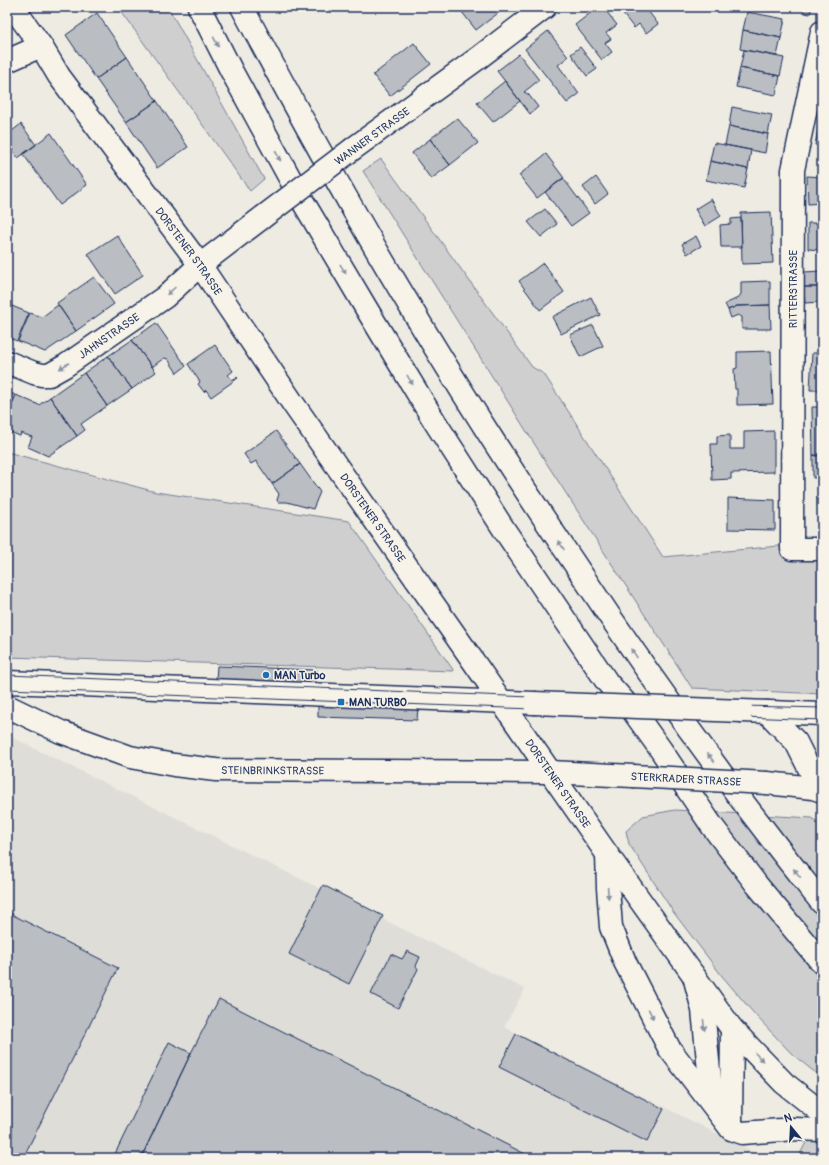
<svg xmlns="http://www.w3.org/2000/svg" width="829" height="1165" font-family="Pangolin,sans-serif">
	<style>
		.built { fill: #deddd8 }
		.green { fill: #cfcfcf; stroke: #757f96 }
		.building { fill: #babdc2; stroke: #1b2f5e }
		.lines { fill: none; stroke-linecap: round; stroke-linejoin: round }
		.minor-casing { stroke: #1b2f5e; stroke-width: 25 }
		.major-casing { stroke: #1b2f5e; stroke-width: 25 }
		.highway-casing { stroke: #1b2f5e; stroke-width: 25 }
		.minor { stroke: #f7f3e8; stroke-width: 22 }
		.major { stroke: #f7f3e8; stroke-width: 22 }
		.highway { stroke: #f7f3e8; stroke-width: 22 }
		.tram { stroke: #1b2f5e; stroke-width: 1 }
		.minor-bridge-casing { stroke: #1b2f5e; stroke-width: 25; stroke-linecap: butt }
		.minor-bridge { stroke: #f7f3e8; stroke-width: 22 }
		.oneway { fill: #8991a3 }
		.poi-dot { fill: #1f6fb2; stroke: #f7f3e8; stroke-width: 1.5 }
		.labels { text-anchor: middle; stroke-width: 3; stroke-linejoin: round; paint-order: stroke }
		.street-label { font-size: 11px; fill: #1b2f5e; stroke: #f7f3e8 }
		.poi-label { font-size: 11px; font-weight: bold; fill: #1b2f5e; stroke: #f7f3e8; text-anchor: start }
	</style>
	<rect width="100%" height="100%" fill="#eeebe2"/>
	<filter id="ink" filterUnits="userSpaceOnUse"><feTurbulence type="fractalNoise" baseFrequency=".025" numOctaves="2"/><feDisplacementMap in="SourceGraphic" scale="8" xChannelSelector="R" yChannelSelector="G"/><feConvolveMatrix kernelMatrix="1 2 1 2 8 2 1 2 1" color-interpolation-filters="sRGB"/></filter>
	<g filter="url(#ink)">
		<path class="built" d="M7 735 525 989 504 1027 766 1158H7Z"/>
		<path class="green" d="M118 7H168L264 179 250 191Z
			M381 159 532 367 544 374 663 557 779 546 822 545V694L692 688 549 467 363 171Z
			M7 452 156 492 349 521 454 671 7 657Z
			M675 810 812 818 822 825V1078L792 1054 757 1017 722 976 674 913 629 844 626 831 643 816Z
			M822 1111V1158H798Z"/>
		<path class="building" d="M458 7H506L476 30Z
			M598 7H603L617 25 606 33 611 39 605 43 612 52 602 60 575 25Z
			M620 7H645L658 24 646 33 639 24 634 28 618 8Z
			M801 7H812L810 14 805 13Z
			M747 12 785 19 781 38 743 30Z
			M97 13 127 57 96 79 66 35Z
			M743 30 781 38 777 56 740 49Z
			M548 31 568 57 558 65 579 94 567 103 525 49Z
			M414 43 431 64 390 96 373 75Z
			M580 47 597 69 587 76 571 54Z
			M744 50 784 58 780 76 740 68Z
			M519 54 539 80 524 92 528 94 538 107 530 114 497 71Z
			M127 57 157 101 126 122 96 79Z
			M740 68 780 76 776 95 736 87Z
			M505 81 520 101 493 122 477 103Z
			M157 101 188 147 157 168 126 122Z
			M732 107 772 115 768 134 729 126Z
			M822 109V124H819Z
			M457 118 478 143 450 165 430 139Z
			M21 124 36 145 18 158 7 143V135Z
			M819 124H822V146L815 145Z
			M729 126 768 134 765 153 725 145Z
			M51 133 87 185 60 205 23 154Z
			M430 139 450 165 431 179 412 153Z
			M714 143 751 150 748 169 710 161Z
			M546 154 564 178 537 198 519 175Z
			M710 161 748 169 744 188 706 180Z
			M807 176 822 177V203L808 204Z
			M596 177 608 194 595 204 583 187Z
			M563 178 589 213 571 226 545 192Z
			M711 199 721 216 705 226 695 209Z
			M545 209 557 224 541 237 528 222Z
			M771 212 773 263 742 264 741 213Z
			M741 218 742 247H721L720 225 731 224V219Z
			M808 223H822V250L808 249Z
			M117 235 143 275 115 294 88 254Z
			M696 236 701 246 687 254 682 244Z
			M543 263 564 292 540 310 519 281Z
			M822 271V287H804V272Z
			M94 277 114 304 76 331 57 303Z
			M770 281V305L737 306 728 310 725 304 738 298 741 294V282Z
			M804 287H822V302L805 303Z
			M591 297 600 315 561 334 552 317Z
			M7 304 29 313 17 341 7 337Z
			M58 305 76 331 45 352 18 341 30 313 42 317Z
			M770 305 771 329H742V317L738 315 731 318 728 310 737 306Z
			M156 323 186 366 177 373 168 359 164 358 152 367 132 340Z
			M593 325 603 346 580 357 570 335Z
			M132 340 156 372 132 389 108 356Z
			M215 345 233 371 228 375 232 380 237 377 238 378 211 397 206 390 204 392 198 384 200 382 188 364Z
			M771 351 773 404 737 405V389H735L734 369 737 368V352Z
			M812 353H822V390H810Z
			M108 356 132 389 107 406 84 373Z
			M84 373 107 406 81 424 85 430 77 436 50 397Z
			M7 391 15 395 7 414Z
			M16 395 39 405 50 397 77 436 48 456 28 447 32 437 21 433 20 436 7 431V417Z
			M812 407H822V456L813 455Z
			M276 431 300 464 272 484 256 461 251 464 244 454Z
			M774 431V472L731 473V479L712 480 711 444H717V436L730 435V449H744V432Z
			M813 455 822 456V477L813 478Z
			M300 464 320 492 313 509 287 502H278L277 500 279 494 272 484Z
			M822 477V505L818 506 817 478Z
			M728 498 775 500V530L728 529Z
			M217 666 317 670 316 683 216 680Z
			M318 704 418 708 417 720 318 717Z
			M323 885 383 916 349 984 289 954Z
			M7 912 118 968 23 1158H7Z
			M407 951 420 957 416 966 418 969 398 1008 371 994 391 954 402 959Z
			M219 999 533 1158H141L191 1053Z
			M516 1034 664 1109 647 1142 499 1067Z
			M169 1042 191 1053 141 1158H113Z"/>
		<g class="lines">
			<defs>
				<g id="minor">
					<path d="M822 32 793 170 792 549H822"/>
					<path d="M7 61 41 46"/>
					<path d="M354 148 477 59 545 7"/>
					<path id="s1" d="M7 362 34 373 42 375H49L65 366 165 297 200 265 263 217"/>
					<path d="M7 682 534 703"/>
					<path id="s2" d="M7 706 61 732 130 757 174 765 216 770 550 772 633 776"/>
					<path d="M742 711 822 714"/>
					<path d="M767 712 796 742 813 776"/>
					<path d="M767 783 813 788 822 791"/>
					<path d="M607 854 608 888 611 927 625 962 669 1048 731 1129 742 1133 794 1129 822 1130"/>
					<path d="M694 976 703 1010 710 1081 719 1102"/>
					<path d="M731 1122 732 1029"/>
				</g>
				<g id="major">
					<path id="s3" d="M13 7 41 46 59 76 200 265 294 405 460 642 607 854 732 1029"/>
				</g>
				<path id="highway" d="M199 7 232 72 299 195 366 308 435 422 505 531 607 682 633 711 661 750 712 826 757 885 822 963
					M242 7C293 103 346 200 402 293 456 384 513 473 572 560 650 678 733 793 822 903
					M732 1029 784 1083 822 1113"/>
			</defs>
			<use href="#minor" class="minor-casing"/>
			<use href="#major" class="major-casing"/>
			<use href="#highway" class="highway-casing"/>
			<use href="#minor" class="minor"/>
			<use href="#major" class="major"/>
			<use href="#highway" class="highway"/>
			<path class="tram" d="M7 675 744 706 822 708
				M7 689 822 720"/>
			<defs>
				<path id="minor-bridge" d="M263 217 354 148
					M534 703 742 711
					M633 776 767 783"/>
			</defs>
			<use href="#minor-bridge" class="minor-bridge-casing"/>
			<use href="#minor-bridge" class="minor-bridge"/>
		</g>
		<defs><path id="oneway-solid" d="M-6-.8H1V-3.2L6.5 0L1 3.2V.8H-6Z"/></defs>
		<g class="oneway">
			<use href="#oneway-solid" transform="translate(216 42) rotate(63)"/>
			<use href="#oneway-solid" transform="translate(278 156) rotate(62)"/>
			<use href="#oneway-solid" transform="translate(343 269) rotate(59)"/>
			<use href="#oneway-solid" transform="translate(171 291) rotate(138)"/>
			<use href="#oneway-solid" transform="translate(64 366) rotate(148)"/>
			<use href="#oneway-solid" transform="translate(410 380) rotate(58)"/>
			<use href="#oneway-solid" transform="translate(561 545) rotate(-124)"/>
			<use href="#oneway-solid" transform="translate(634 653) rotate(-124)"/>
			<use href="#oneway-solid" transform="translate(711 758) rotate(-127)"/>
			<use href="#oneway-solid" transform="translate(797 873) rotate(-129)"/>
			<use href="#oneway-solid" transform="translate(608 893) rotate(86)"/>
			<use href="#oneway-solid" transform="translate(651 1014) rotate(63)"/>
			<use href="#oneway-solid" transform="translate(704 1025) rotate(84)"/>
			<use href="#oneway-solid" transform="translate(759 1057) rotate(46)"/>
		</g>
	</g>
	<g class="poi-dot">
		<circle cx="266" cy="675" r="4"/>
		<rect x="337" y="698" width="8" height="8" rx="2"/>
	</g>
	<g class="labels">
		<g class="street-label">
			<text transform="translate(372 136) rotate(-36)" y="4">WANNER STRASSE</text>
			<text dy="4" stroke="none"><textPath href="#s3" startOffset="301">DORSTENER STRASSE</textPath></text>
			<text transform="translate(793 289) rotate(-90)" y="4">RITTERSTRASSE</text>
			<text dy="4" stroke="none"><textPath href="#s1" startOffset="116">JAHNSTRASSE</textPath></text>
			<text dy="4" stroke="none"><textPath href="#s3" startOffset="625">DORSTENER STRASSE</textPath></text>
			<text dy="4" stroke="none"><textPath href="#s2" startOffset="277">STEINBRINKSTRASSE</textPath></text>
			<text transform="translate(686 779) rotate(3)" y="4">STERKRADER STRASSE</text>
			<text dy="4" stroke="none"><textPath href="#s3" startOffset="949">DORSTENER STRASSE</textPath></text>
		</g>
		<g class="poi-label">
			<text x="274" y="679">MAN Turbo</text>
			<text x="349" y="706">MAN TURBO</text>
		</g>
	</g>
	<rect width="829" height="1165" fill="none" stroke="#f7f3e8" stroke-width="24"/>
	<rect x="12" y="12" width="805" height="1141" fill="none" stroke="#1b2f5e" stroke-width="1.5" filter="url(#ink)"/>
	<g transform="translate(791 1127) rotate(342)" stroke="#f7f3e8" stroke-width="3" paint-order="stroke">
	<path d="M0-3L7 15L0 10L-7 15Z" fill="#1b2f5e"/>
	<text y="-6" font-size="11" font-weight="bold" text-anchor="middle" fill="#1b2f5e">N</text>
	</g>
</svg>
